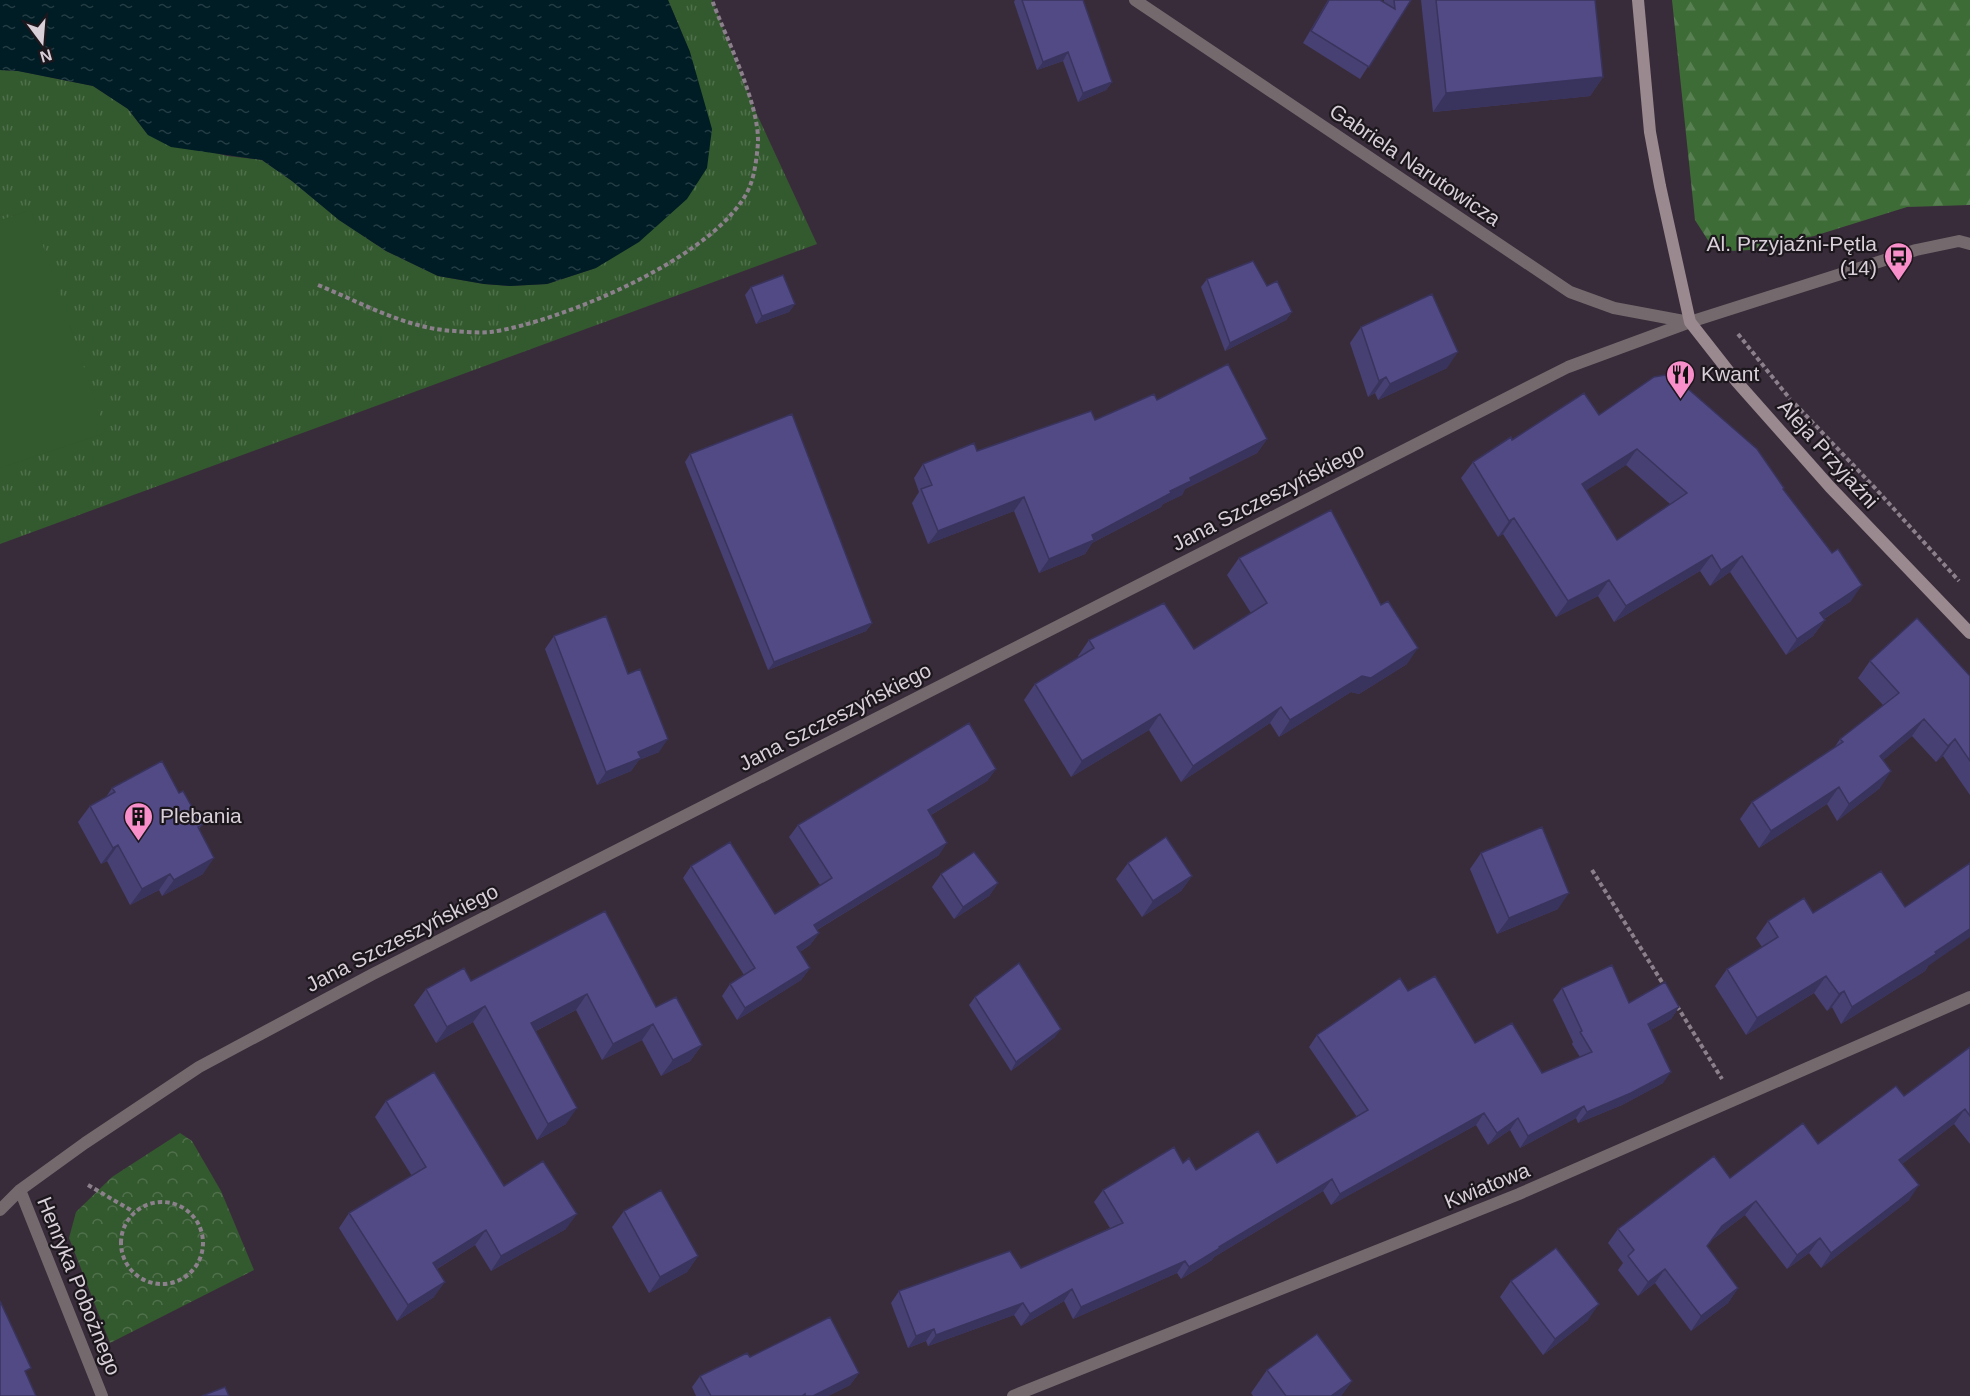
<svg xmlns="http://www.w3.org/2000/svg" width="1970" height="1396" font-family="Arial,sans-serif">
	<style>
		.grass { fill: url(#grass-tufts) }
		.forest { fill: url(#forest-firs) }
		.park { fill: url(#park-crowns) }
		.pitch { fill: #33592e }
		.water { fill: url(#water-ripples) }
		.lines { fill: none; stroke-linecap: round; stroke-linejoin: round }
		.path { stroke: #8b808b; stroke-width: 4; stroke-dasharray: 4.5 3; stroke-linecap: butt }
		.lane { stroke: #746a6d; stroke-width: 12 }
		.street { stroke: #746a6d; stroke-width: 12 }
		.secondary { stroke: #9a898e; stroke-width: 12 }
		.wall { fill: #474072; fill-rule: evenodd }
		.shaded-wall { fill: #39345d }
		.building { fill: #524a85; stroke: #39345d; stroke-width: 1.5; fill-rule: evenodd }
		.labels { text-anchor: middle; stroke-width: 4.5; stroke-linejoin: round; paint-order: stroke }
		.street-label { font-size: 21px; fill: #d8cfd8; stroke: #1c171d }
		.poi-label { font-size: 21px; fill: #d8cfd8; stroke: #1c171d; text-anchor: start }
	</style>
	<defs>
		<pattern id="grass-tufts" width="24" height="20" patternUnits="userSpaceOnUse" patternTransform="scale(1.5)"><rect width="24" height="20" fill="#33592e"/><path d="M3 7l-1-3M5 7V3M7 7l1-3M15 17l-1-3M17 17v-4M19 17l1-3" fill="none" stroke="#50704c"/></pattern>
		<pattern id="forest-firs" width="22" height="20" patternUnits="userSpaceOnUse" patternTransform="scale(1.5)"><rect width="22" height="20" fill="#3e6c37"/><path d="M5 1l3.5 6h-7zM16 11l3.5 6h-7z" fill="#598053"/></pattern>
		<pattern id="park-crowns" width="20" height="18" patternUnits="userSpaceOnUse" patternTransform="scale(1.5)"><rect width="20" height="18" fill="#33592e"/><path d="M2 6a3 3 0 1 1 6 0M12 15a3 3 0 1 1 6 0" fill="none" stroke="#50704c"/></pattern>
		<pattern id="water-ripples" width="26" height="14" patternUnits="userSpaceOnUse" patternTransform="scale(1.5)"><rect width="26" height="14" fill="#001c24"/><path d="M2 4q2-2 4 0t4 0M15 11q2-2 4 0t4 0" fill="none" stroke="#243c43"/></pattern>
	</defs>
	<rect width="100%" height="100%" fill="#392c3a"/>
	<path class="grass" d="M668 0H712L754 108 817 244 0 544V70L18 71 93 86 128 109 148 135 227 156 262 160 292 181 339 220 386 251 438 276 484 284 510 286 547 284 596 268 690 52Z"/>
	<path class="forest" d="M1672 0H1970V205L1907 207 1814 236 1750 250 1729 251 1711 245 1695 220Z"/>
	<path class="park" d="M180 1133 192 1141 221 1191 254 1270 110 1343 69 1238 76 1212 112 1177Z"/>
	<path class="pitch" d="M31 210 106 433 0 468V220Z"/>
	<path class="water" d="M0 0H668L690 52 712 129 707 168 687 199 639 242 596 268 547 284 510 286 484 284 438 276 386 251 339 220 292 181 262 160 171 147 148 135 128 109 93 86 18 71 0 70Z"/>
	<g class="lines">
		<path class="path" d="M318 285C362 303 407 329 455 331 466 332 480 333 491 332 561 322 722 255 750 186 755 173 757 156 758 142 759 103 726 38 712 0
			M1738 334 1790 399
			M1795 404 1875 488 1959 581
			M1592 870 1665 987
			M1677 1006 1722 1079
			M88 1185 134 1212
			M121 1243a41 41 0 1 1 82 0a41 41 0 1 1-82 0Z"/>
		<path class="lane" d="M1690 322 1916 250 1959 241 1970 244"/>
		<path class="street" d="M1135 0 1570 292 1614 308 1689 322
			M20 1190 102 1396
			M0 1210 20 1190 85 1143 199 1067 373 974 1568 367 1690 322
			M1013 1396 1519 1194 1970 997"/>
		<path class="secondary" d="M1638 0 1650 132 1660 186 1690 322 1737 382 1830 487 1970 633"/>
	</g>
	<path class="wall" d="M1015 0H1083L1112 82 1106 90 1078 102 1063 61 1037 70 1014 2Z
		M1328 0H1380L1384 2V0H1411L1360 79 1303 43Z
		M1421 0H1595L1603 77 1590 96 1433 112Z
		M1207 279 1267 286 1292 312 1286 320 1225 351 1201 287Z
		M751 287 795 304 789 312 756 324 745 295Z
		M1361 327 1447 368 1378 400 1375 393 1368 397 1350 343Z
		M1157 400 1267 439 1257 453 1185 489 1182 495 1163 504 1161 507 1092 543 1085 554 1039 573 1014 511 928 544 912 503 919 492 914 478 923 464 1095 420Z
		M1599 415 1783 489 1851 601 1824 619 1825 620 1813 636 1786 655 1730 572 1710 586 1700 571 1614 622 1598 596 1556 617 1503 534 1498 537 1461 478 1473 462 1512 440ZM1626 465 1670 504 1617 540 1586 490Z
		M690 454 872 623 866 631 768 670 685 462Z
		M1239 558 1407 664 1359 694 1351 692 1279 737 1270 723 1181 782 1149 730 1071 777 1024 700 1035 684 1079 658 1078 656 1089 640 1194 649 1251 613 1227 575Z
		M554 636 659 752 639 760 631 771 597 785 545 649Z
		M1870 661 1970 676V795L1943 756 1936 762 1912 736 1883 760 1880 788 1837 821 1827 804 1759 848 1740 819 1752 802 1834 748 1840 739 1883 705 1858 678Z
		M996 769 987 781 931 815 939 855 817 930 819 933 810 945 800 952 810 968 801 980 737 1020 722 996 730 984 744 975 683 878 691 866 775 914 820 885 789 837 798 825Z
		M112 788 179 793 202 825 199 829 203 874 162 896 159 890 130 905 107 861 101 864 78 822 90 806 106 797Z
		M1481 853 1558 909 1497 934 1470 869Z
		M1128 863 1192 876 1181 891 1142 917 1116 879Z
		M941 874 998 883 989 896 954 919 932 887Z
		M1905 907 1928 966 1925 971 1841 1024 1832 1007 1827 1011 1814 993 1746 1035 1715 986 1727 969 1762 947 1756 938 1768 921 1813 913Z
		M605 911 656 1007 702 1045 690 1061 661 1076 642 1040 602 1060 576 1010 536 1031 566 1124 537 1140 473 1022 436 1043 414 1005 426 989 471 981Z
		M1562 988 1629 1003 1679 1007 1671 1019 1651 1030 1663 1083 1622 1105 1578 1123 1576 1118 1520 1148 1510 1130 1488 1145 1476 1125 1331 1205 1323 1191 1214 1257 1212 1260 1181 1279 1177 1273 1073 1319 1064 1301 1021 1326 1014 1315 928 1346 926 1341 908 1348 891 1303 899 1291 1021 1268 1110 1228 1094 1202 1103 1190 1183 1163 1196 1170 1277 1163 1357 1117 1309 1047 1317 1035 1408 991 1475 1043 1542 1073 1580 1057 1572 1044 1573 1042 1553 1000Z
		M975 997 1055 1037 1011 1071 969 1005Z
		M1970 1047V1144L1954 1124 1902 1164 1909 1200 1821 1268 1809 1253 1787 1269 1745 1215 1712 1240 1707 1247 1738 1288 1728 1303 1691 1331 1655 1283 1638 1296 1618 1270 1623 1263 1608 1243 1618 1229 1730 1178 1818 1144 1904 1096Z
		M386 1101 504 1186 566 1229 491 1271 475 1245 437 1269 434 1297 397 1321 339 1228 349 1213 412 1176 375 1117Z
		M624 1211 698 1256 687 1272 649 1293 612 1227Z
		M1511 1281 1588 1320 1543 1355 1500 1297Z
		M750 1357 859 1373 850 1385 828 1396H696L692 1387 700 1376Z
		M1267 1370 1352 1381 1341 1396H1253L1251 1393Z"/>
	<path class="shaded-wall" d="M1068 52 1063 61 1037 70 1043 62Z
		M1603 77 1590 96 1433 112 1446 93Z
		M1112 82 1106 90 1078 102 1083 93Z
		M795 304 789 312 756 324 762 316Z
		M1292 312 1286 320 1225 351 1230 343Z
		M1458 352 1447 368 1378 400 1390 384Z
		M1386 377 1375 393 1368 397 1379 381Z
		M1267 439 1257 453 1185 489 1182 495 1163 504 1161 507 1092 543 1085 554 1039 573 1049 559 1170 491 1190 478Z
		M1637 449 1626 465 1571 500 1582 484Z
		M1024 497 1014 511 928 544 938 531Z
		M1514 518 1503 534 1498 537 1509 521Z
		M1712 555 1700 571 1614 622 1626 606Z
		M1742 556 1730 572 1710 586 1721 570Z
		M1609 580 1598 596 1556 617 1568 601Z
		M1862 585 1851 601 1808 629 1820 613Z
		M1825 620 1813 636 1786 655 1797 639Z
		M872 623 866 631 768 670 774 662Z
		M1418 648 1407 664 1359 694 1351 692 1279 737 1290 720 1362 676Z
		M1281 707 1270 723 1181 782 1193 766Z
		M1160 714 1149 730 1071 777 1082 761Z
		M1924 719 1912 736 1868 773 1880 756Z
		M668 739 659 752 639 760 631 771 597 785 606 772 638 752Z
		M1955 739 1943 756 1936 762 1948 746Z
		M996 769 987 781 919 822 928 810Z
		M1891 771 1880 788 1837 821 1849 804Z
		M1839 787 1827 804 1759 848 1771 831Z
		M947 843 939 855 805 937 814 925Z
		M118 845 107 861 101 864 113 848Z
		M214 858 203 874 162 896 174 880Z
		M170 874 159 890 130 905 142 889Z
		M1192 876 1181 891 1142 917 1153 901Z
		M998 883 989 896 954 919 963 907Z
		M1569 893 1558 909 1497 934 1509 918Z
		M1970 929V937L1928 966 1925 971 1841 1024 1852 1007Z
		M819 933 810 945 788 960 797 947Z
		M810 968 801 980 737 1020 745 1008Z
		M1826 976 1814 993 1746 1035 1757 1018Z
		M1844 991 1832 1007 1827 1011 1839 994Z
		M587 994 576 1010 520 1039 531 1023Z
		M485 1006 473 1022 436 1043 447 1027Z
		M1679 1007 1671 1019 1640 1036 1648 1024Z
		M653 1024 642 1040 602 1060 613 1044Z
		M1061 1029 1055 1037 1011 1071 1016 1062Z
		M702 1045 690 1061 661 1076 673 1060Z
		M1671 1072 1663 1083 1622 1105 1578 1123 1587 1112Z
		M1584 1106 1576 1118 1520 1148 1528 1136Z
		M577 1108 566 1124 537 1140 548 1124Z
		M1965 1109 1954 1124 1889 1174 1899 1160Z
		M1484 1113 1476 1125 1331 1205 1340 1194Z
		M1518 1118 1510 1130 1488 1145 1497 1133Z
		M1332 1179 1323 1191 1214 1257 1212 1260 1181 1279 1189 1267 1219 1247Z
		M1919 1185 1909 1200 1821 1268 1831 1253Z
		M1756 1201 1745 1215 1712 1240 1696 1261 1722 1226Z
		M577 1214 566 1229 491 1271 501 1256Z
		M486 1230 475 1245 422 1278 433 1263Z
		M1820 1238 1809 1253 1787 1269 1797 1255Z
		M698 1256 687 1272 649 1293 660 1277Z
		M1185 1261 1177 1273 1073 1319 1081 1307Z
		M1665 1269 1655 1283 1638 1296 1648 1282Z
		M445 1282 434 1297 397 1321 408 1305Z
		M1738 1288 1728 1303 1691 1331 1701 1316Z
		M1072 1289 1064 1301 1021 1326 1030 1314Z
		M1023 1303 1014 1315 928 1346 936 1335Z
		M1599 1304 1588 1320 1543 1355 1555 1339Z
		M934 1329 926 1341 908 1348 916 1336Z
		M859 1373 850 1385 828 1396H813Z
		M1352 1381 1341 1396H1331Z"/>
	<path class="building" d="M1022 0H1083L1112 82 1083 93 1068 52 1043 62Z
		M1329 0H1380L1395 9 1394 0H1411L1369 67 1311 31Z
		M1436 0H1595L1603 77 1446 93Z
		M1253 261 1267 286 1277 281 1292 312 1230 343 1207 279Z
		M783 275 795 304 762 316 751 287Z
		M1432 294 1458 352 1390 384 1386 377 1379 381 1361 327Z
		M1228 364 1267 439 1190 478 1191 481 1170 491 1171 493 1092 535 1094 540 1049 559 1024 497 938 531 921 489 932 485 923 464 974 443 977 451 1091 411 1095 420 1154 394 1157 400Z
		M1671 374 1757 449 1784 488 1783 489 1832 553 1838 549 1862 585 1820 613 1825 620 1797 639 1742 556 1721 570 1712 555 1626 606 1609 580 1568 601 1514 518 1509 521 1473 462 1511 437 1512 440 1584 393 1599 415 1654 377ZM1637 449 1687 493 1617 540 1582 484Z
		M792 414 872 623 774 662 690 454Z
		M1331 510 1381 605 1388 601 1418 648 1371 678 1362 676 1290 720 1281 707 1193 766 1160 714 1082 761 1035 684 1094 648 1089 640 1164 603 1194 649 1267 603 1239 558Z
		M606 616 628 674 640 669 668 739 638 752 641 758 606 772 554 636Z
		M1917 618 1970 676V761L1955 739 1948 746 1924 719 1880 756 1891 771 1849 804 1839 787 1771 831 1752 802 1843 742 1840 739 1899 693 1870 661Z
		M969 723 996 769 928 810 947 843 814 925 819 933 797 947 810 968 745 1008 730 984 755 968 691 866 730 842 775 914 832 878 798 825Z
		M162 761 179 793 183 791 202 825 198 827 214 858 174 880 170 874 142 889 118 845 113 848 90 806 115 792 112 788Z
		M1542 827 1569 893 1509 918 1481 853Z
		M1166 837 1192 876 1153 901 1128 863Z
		M974 852 998 883 963 907 941 874Z
		M1970 863V929L1935 952 1936 954 1852 1007 1844 991 1839 994 1826 976 1757 1018 1727 969 1778 937 1768 921 1804 898 1813 913 1881 871 1905 907Z
		M605 911 656 1007 676 997 702 1045 673 1060 653 1024 613 1044 587 994 531 1023 577 1108 548 1124 485 1006 447 1027 426 989 464 968 471 981Z
		M1019 963 1061 1029 1016 1062 975 997Z
		M1612 965 1629 1003 1665 982 1679 1007 1648 1024 1671 1072 1631 1093 1587 1112 1584 1106 1528 1136 1518 1118 1497 1133 1484 1113 1340 1194 1332 1179 1219 1247 1220 1248 1189 1267 1185 1261 1081 1307 1072 1289 1030 1314 1023 1303 936 1335 934 1329 916 1336 899 1291 1010 1251 1021 1268 1123 1223 1103 1190 1174 1147 1183 1163 1189 1158 1196 1170 1258 1131 1277 1163 1368 1110 1317 1035 1400 978 1408 991 1435 976 1475 1043 1512 1023 1542 1073 1592 1052 1580 1032 1582 1031 1562 988Z
		M1970 1047V1116L1965 1109 1899 1160 1919 1185 1831 1253 1820 1238 1797 1255 1756 1201 1722 1226 1707 1246 1738 1288 1701 1316 1665 1269 1648 1282 1628 1256 1634 1250 1618 1229 1714 1156 1730 1178 1803 1123 1818 1144 1896 1086 1904 1096Z
		M434 1072 504 1186 543 1161 577 1214 501 1256 486 1230 433 1263 445 1282 408 1305 349 1213 426 1167 386 1101Z
		M661 1190 698 1256 660 1277 624 1211Z
		M1556 1248 1599 1304 1555 1339 1511 1281Z
		M0 1301 31 1368 25 1371 36 1396H0Z
		M830 1317 859 1373 813 1396H805V1394L802 1396H711L700 1376 747 1353 750 1357Z
		M1317 1334 1352 1381 1331 1396H1286L1267 1370Z
		M225 1387 229 1396H202Z"/>
	<defs>
		<symbol id="bus-pin" viewBox="-11 -11 22 30"><path d="M0 17L-7.5 6A9.5 9.5 0 1 1 7.5 6Z" fill="#f98fca" stroke="#1c171d"/><path d="M-5-6H5V4H4V6H2V4H-2V6H-4V4H-5ZM-3.5-4V0h7V-4ZM-3.5 1.2v1.5H-2V1.2ZM2 1.2v1.5H3.5V1.2Z" fill="#111"/></symbol>
		<symbol id="restaurant-pin" viewBox="-11 -11 22 30"><path d="M0 17L-7.5 6A9.5 9.5 0 1 1 7.5 6Z" fill="#f98fca" stroke="#1c171d"/><path d="M-5-6h1v4h1v-4h1v4h1v-4h1v5L-1.5 .5V6h-2V.5L-5-1ZM5-6V6H3V1.5H1.5Q1.5-4 5-6Z" fill="#111"/></symbol>
		<symbol id="building-pin" viewBox="-11 -11 22 30"><path d="M0 17L-7.5 6A9.5 9.5 0 1 1 7.5 6Z" fill="#f98fca" stroke="#1c171d"/><path d="M-4-6H4V6H1V3H-1V6H-4ZM-2.5-4.3h1.7v1.8h-1.7ZM.8-4.3h1.7v1.8H.8ZM-2.5-1h1.7V.8h-1.7ZM.8-1h1.7V.8H.8Z" fill="#111"/></symbol>
	</defs>
	<g fill-rule="evenodd">
		<use href="#bus-pin" x="1882" y="240" width="33" height="45"/>
		<use href="#restaurant-pin" x="1664" y="358" width="33" height="45"/>
		<use href="#building-pin" x="122" y="800" width="33" height="45"/>
	</g>
	<g class="labels">
		<g class="street-label">
			<text transform="translate(1415 165) rotate(34)" y="7">Gabriela Narutowicza</text>
			<text transform="translate(1828 454) rotate(48)" y="7">Aleja Przyjaźni</text>
			<text transform="translate(1268 497) rotate(-27)" y="7">Jana Szczeszyńskiego</text>
			<text transform="translate(835 717) rotate(-27)" y="7">Jana Szczeszyńskiego</text>
			<text transform="translate(402 938) rotate(-27)" y="7">Jana Szczeszyńskiego</text>
			<text transform="translate(1487 1186) rotate(-22)" y="7">Kwiatowa</text>
			<text transform="translate(79 1286) rotate(68)" y="7">Henryka Pobożnego</text>
		</g>
		<g class="poi-label">
			<text x="1877" y="251" text-anchor="end">Al. Przyjaźni-Pętla<tspan x="1877" dy="24">(14)</tspan></text>
			<text x="1701" y="381">Kwant</text>
			<text x="160" y="823">Plebania</text>
		</g>
	</g>
	<g transform="translate(42 42) rotate(164)" stroke="#1c171d" stroke-width="4.5" paint-order="stroke">
	<path d="M0-4.5L10 22L0 15L-10 22Z" fill="#d8cfd8"/>
	<text y="-9" font-size="16" font-weight="bold" text-anchor="middle" fill="#d8cfd8">N</text>
	</g>
</svg>
